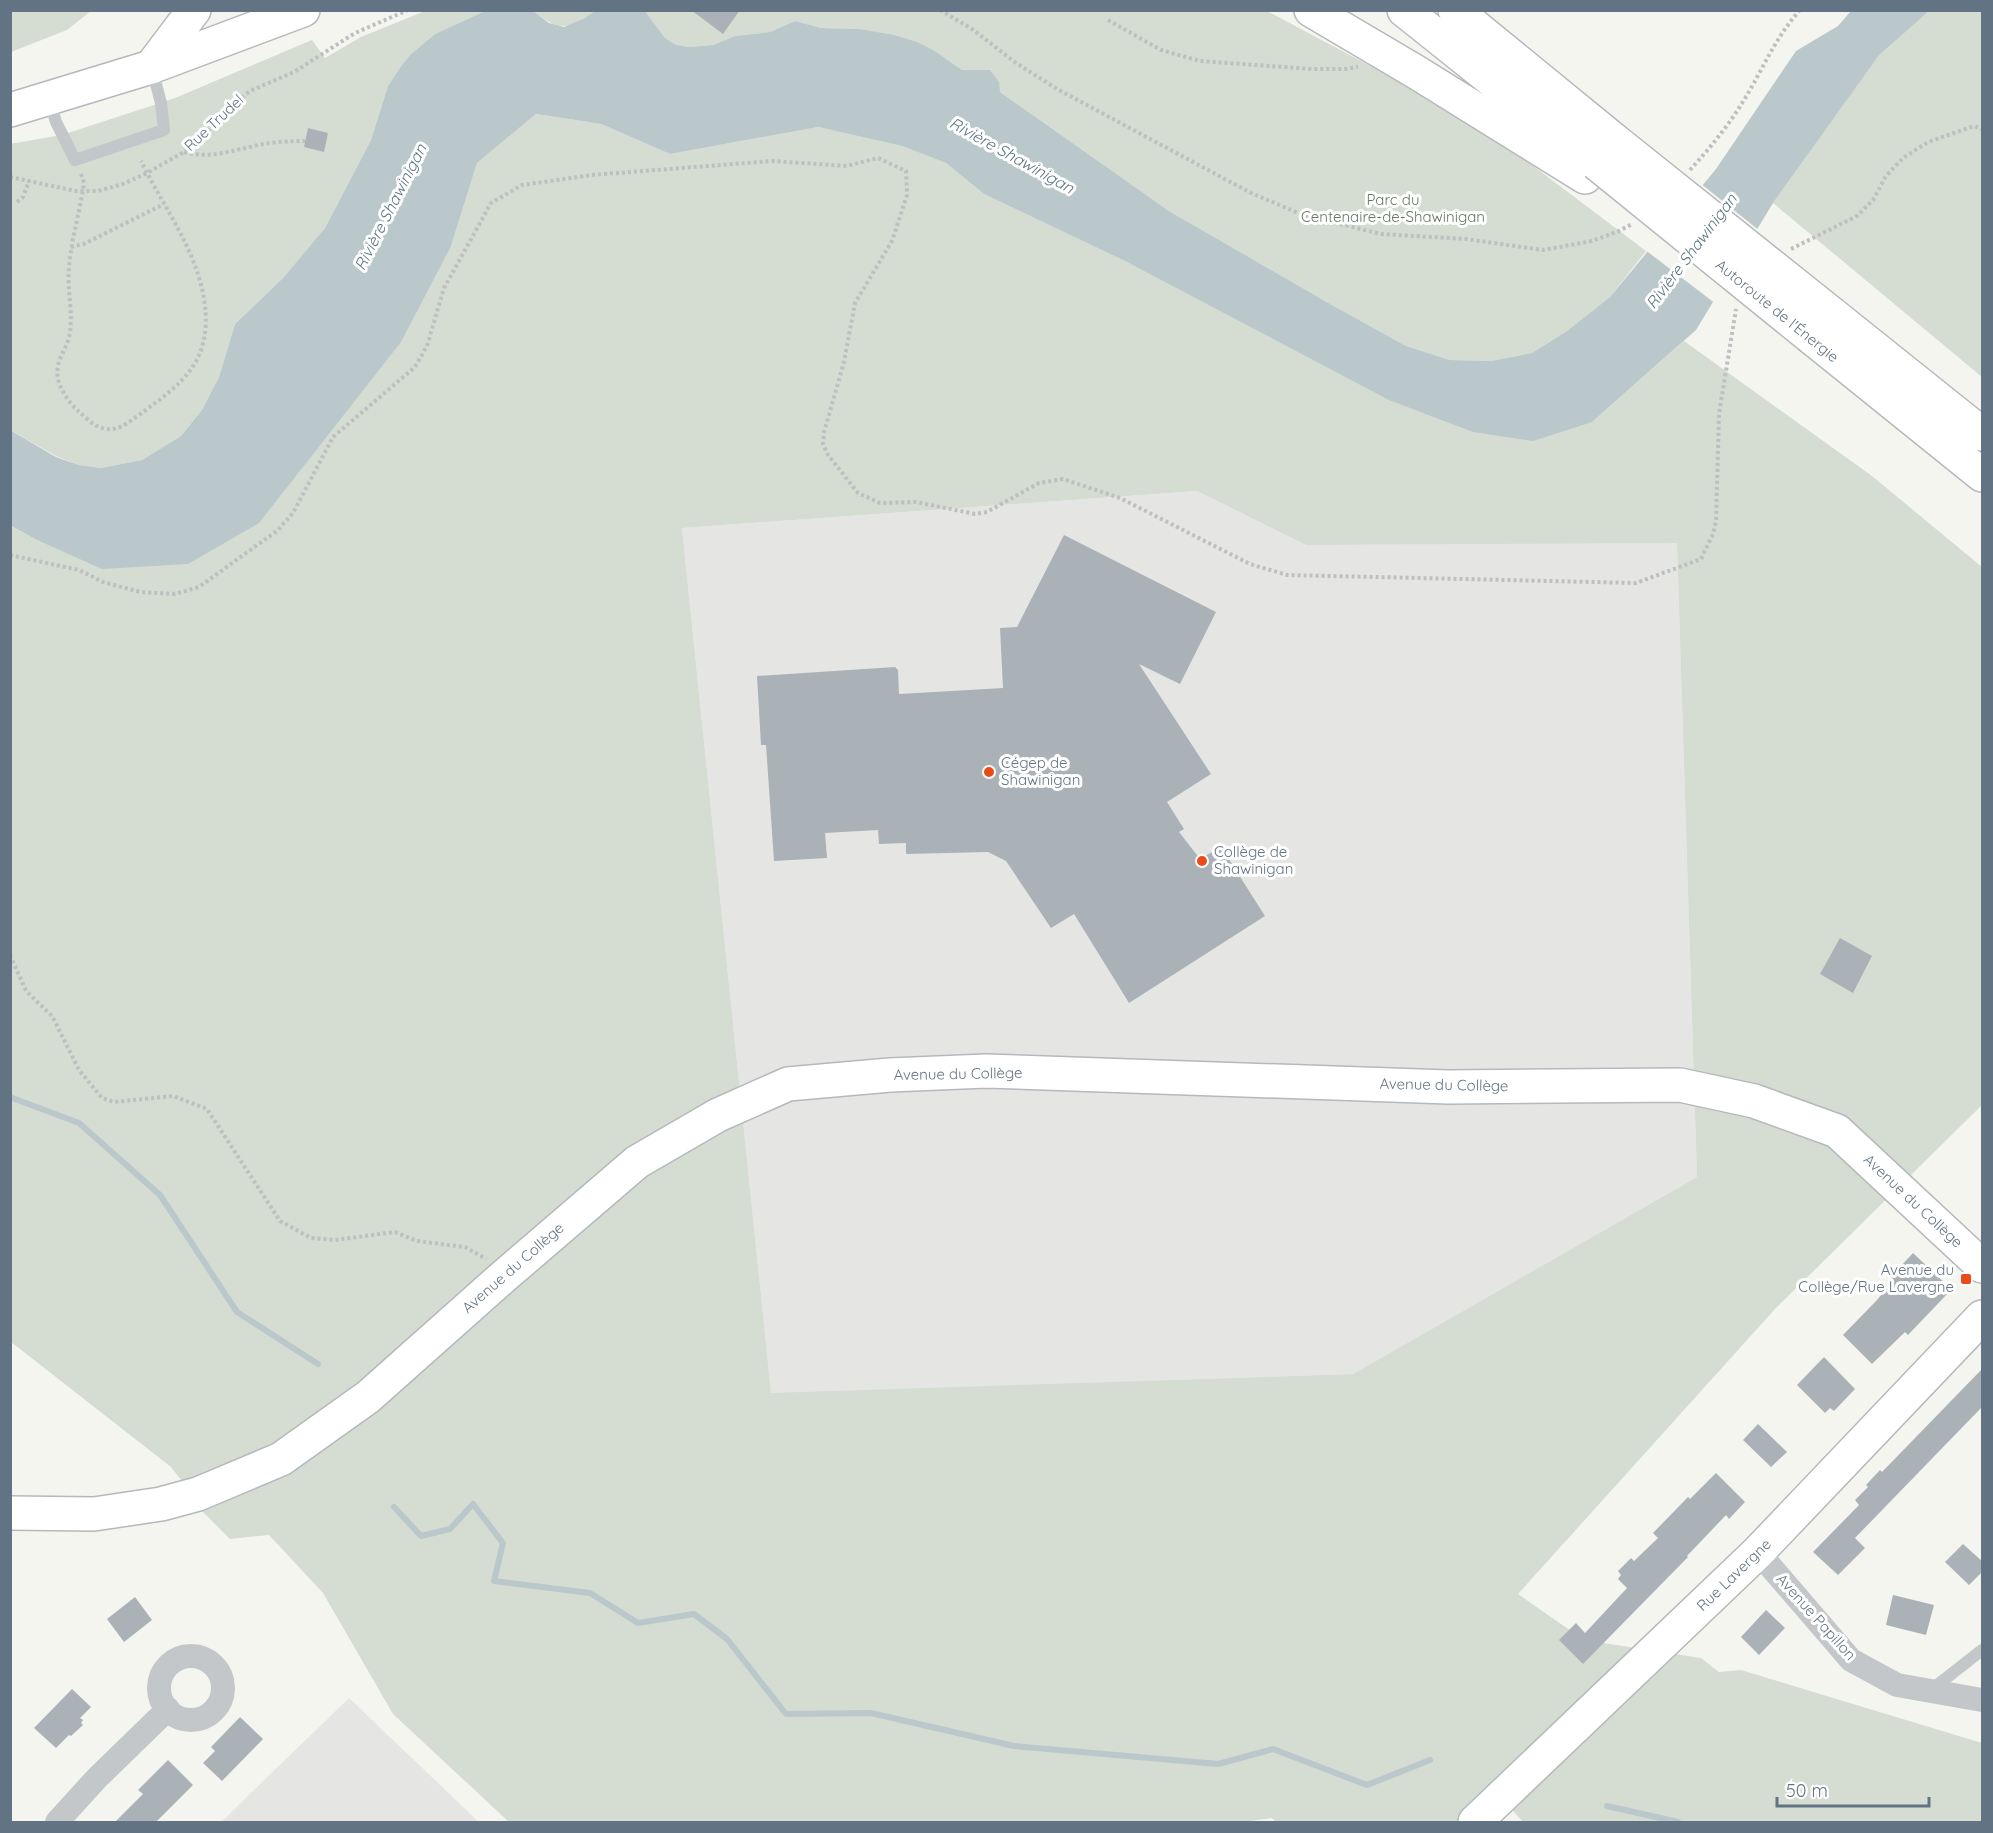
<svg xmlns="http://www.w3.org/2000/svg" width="1993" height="1833" font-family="Quicksand,sans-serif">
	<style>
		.built { fill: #e5e6e4 }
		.green { fill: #d5dcd1; fill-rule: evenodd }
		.water { fill: #bac7cb }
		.pier { fill: #f5f5f0 }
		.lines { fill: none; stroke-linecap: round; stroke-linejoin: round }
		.stream { stroke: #bac7cb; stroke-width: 6 }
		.building { fill: #aab2b7 }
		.secondary-casing { stroke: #b3b9bd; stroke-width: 36 }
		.highway-casing { stroke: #b6b9bc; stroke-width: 36 }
		.path { stroke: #bdbfc1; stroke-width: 4; stroke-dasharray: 3 3; stroke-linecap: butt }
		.lane { stroke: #c4c7ca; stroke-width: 12 }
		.street { stroke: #c4c7ca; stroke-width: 24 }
		.secondary { stroke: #fff; stroke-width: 33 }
		.highway { stroke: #fff; stroke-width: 33 }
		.highway-bridge-casing { stroke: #b6b9bc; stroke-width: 36; stroke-linecap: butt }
		.highway-bridge { stroke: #fff; stroke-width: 33 }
		.poi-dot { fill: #ec4b19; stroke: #fff; stroke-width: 2 }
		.labels { text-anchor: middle; stroke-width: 6; stroke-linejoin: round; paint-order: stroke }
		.street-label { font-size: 15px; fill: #627483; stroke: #fff }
		.park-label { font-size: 15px; fill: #667a61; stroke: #fff }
		.poi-label { font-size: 15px; fill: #627483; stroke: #fff; text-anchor: start }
		.water-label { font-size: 16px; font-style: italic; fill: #5d7780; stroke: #fff }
	</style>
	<rect width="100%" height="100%" fill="#f5f5f0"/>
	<path class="built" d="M1197 491 1306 545 1677 542 1697 1177 1353 1374 771 1394 682 528Z
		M349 1698 479 1822H221Z"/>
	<path class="green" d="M11 10H91V11L67 30 11 52Z
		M425 11H485L435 34 410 55 399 69 388 86 371 140 325 228 283 278 235 324 219 377 202 410 181 436 142 460 101 468 79 465 56 456 12 431 10 144 62 135 175 98 312 40 325 58 361 37Z
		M533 11H595C568 31 559 31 533 11Z
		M645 11H1267L1449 108 1492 135 1646 251 1610 297 1567 331 1532 353 1491 361 1450 360 1406 346 1332 305 1169 211 1000 92 990 70H962L935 51 859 29 821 28 795 21 770 32 735 36 713 45 689 47 676 46 665 38Z
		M1929 11H1982V377L1773 203 1879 54Z
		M536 114 601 124 670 154 818 127 902 146 946 163 984 194 1129 263 1592 422 1684 341 1872 476 1982 567V1105L1775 1309 1518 1594 1584 1640 1701 1658 1719 1672 1741 1670 1982 1743V1822H1523L1504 1801 1483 1822H1276L1272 1818 1243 1822H509L393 1714 323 1593 269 1535 230 1539 188 1497 182 1481 171 1467 11 1342 10 526 35 539 451 246 477 163ZM1197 491 1306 545 1677 543 1697 1177 1353 1374 771 1393 682 528Z"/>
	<path class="water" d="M485 11H533L549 23 564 27 583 19 595 11H645L665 38 676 45 689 47 713 45 735 36 770 32 795 21 821 28 859 29 894 35 917 42 935 51 962 70H990L999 82 1000 92 1169 211 1332 305 1406 346 1450 360 1491 361 1532 353 1567 331 1610 297 1716 169 1796 51 1838 26 1851 11H1929L1879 55 1773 203 1696 330 1592 422 1533 441 1473 432 1389 400 1129 263 984 194 946 163 902 146 818 127 670 154 601 124 536 114 477 163 451 246 401 342 259 523 188 564 102 569 35 539 11 526 10 430 56 457 79 465 101 468 142 460 181 436 202 410 219 377 235 324 283 278 325 228 371 140 388 86 399 69 410 55 435 34Z"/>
	<path class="pier" d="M1700 183 1760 231 1716 304 1644 249Z"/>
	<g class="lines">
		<path class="stream" d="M10 1097 79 1123 160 1195 237 1312 318 1364
			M394 1507 421 1536 450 1529 473 1504 503 1543 494 1581 590 1593 638 1623 694 1614 727 1639 786 1714 871 1713 1014 1746 1218 1764 1273 1749 1367 1785 1430 1760
			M1607 1806 1678 1822"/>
	</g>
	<path class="building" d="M691 10H740L723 34Z
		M308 128 328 133 324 152 304 147Z
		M1064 535 1216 612 1180 684 1139 664 1211 774 1167 802 1184 829 1179 832 1200 859 1219 848 1223 850 1265 916 1129 1003 1074 914 1051 928 1006 861 988 852 906 854V843L879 844 878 830 825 833 827 858 774 861 766 745H761L757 676 895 667 898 670 899 694 1003 688 1000 628 1017 627Z
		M1840 938 1872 956 1853 993 1820 974Z
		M1913 1253 1949 1287 1947 1289 1950 1291 1908 1335 1905 1332 1872 1364 1843 1335 1877 1300 1890 1284 1887 1281Z
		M1824 1357 1855 1389 1834 1411 1830 1408 1825 1413 1797 1385Z
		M1983 1368V1406L1855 1538 1865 1548 1838 1575 1813 1552 1859 1505 1855 1500 1868 1487 1866 1485 1880 1470 1882 1472Z
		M1758 1424 1787 1452 1771 1467 1743 1440Z
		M1716 1473 1745 1502 1729 1519 1726 1515 1687 1556 1688 1557 1583 1664 1559 1640 1576 1623 1585 1633 1627 1588 1618 1579 1621 1575 1618 1571 1631 1558 1634 1561 1658 1538 1653 1533 1688 1497 1690 1499Z
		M1963 1544 1983 1562V1571L1969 1585 1945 1562Z
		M1893 1595 1934 1605 1926 1635 1886 1625Z
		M135 1597 152 1620 124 1642 107 1619Z
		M1766 1610 1785 1628 1759 1655 1741 1637Z
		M72 1689 91 1707 80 1718 83 1720 81 1723 83 1725 71 1736 69 1735 56 1748 34 1728Z
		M240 1717 263 1739 222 1781 203 1763 215 1751 211 1747Z
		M168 1760 193 1785 156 1822H115L143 1794 138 1790Z"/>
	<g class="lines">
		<defs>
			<path id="secondary" d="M10 110 151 67 303 10
				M10 1513 94 1514 161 1504 198 1494 281 1459 368 1397 503 1277 637 1162 718 1115 788 1084 890 1075 986 1071 1448 1087 1680 1085 1754 1101 1837 1131 1982 1266
				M1475 1822 1758 1552 1982 1317"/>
			<path id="highway" d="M1311 10 1416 72 1585 177
				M1404 10 1592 160
				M1455 10 1614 140
				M151 67 194 10
				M1832 314 1982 434
				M1812 338 1982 475"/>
		</defs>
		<use href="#secondary" class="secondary-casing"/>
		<use href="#highway" class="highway-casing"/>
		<path class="path" d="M940 10 972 29 1016 63 1057 89 1251 193 1303 215 1381 234 1466 239 1543 250 1592 241 1619 231 1632 224
			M1108 20 1161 50 1200 61 1312 69H1346L1358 67
			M184 152C209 159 230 151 254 146 271 142 288 141 305 141
			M1690 170C1710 148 1729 125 1744 100 1763 69 1775 38 1800 10
			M81 174 84 183C80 212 71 240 69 268 67 289 73 311 70 332 68 349 54 360 58 379 61 391 68 401 77 410 85 417 95 428 107 429 120 431 133 419 143 412 183 383 211 361 205 306 199 253 164 208 141 161
			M10 177 76 191H98L123 184 147 173 184 152 203 136 236 102 250 91 294 72 355 33 408 10
			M17 202 23 197 29 181
			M71 247 84 244 164 204
			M1791 249 1857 216 1873 200 1886 176 1903 158 1928 142 1974 126 1982 129
			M10 555 79 570 103 582 140 592 175 594 199 587 277 531 293 513 333 437 415 367 427 346 444 288 491 203 522 185 592 175 772 161 847 166 878 158 906 171 907 195 892 241 855 303 844 362 824 432 823 444 828 455 858 493 880 503 916 502 975 514 987 512 1039 483 1063 479 1120 498 1250 564 1287 575 1636 583 1701 559 1713 534 1716 521 1719 414 1736 309
			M10 955 26 991 52 1016 79 1070 102 1098 114 1102 173 1096 207 1109 280 1221 311 1238 335 1240 395 1232 417 1241 465 1247 486 1259"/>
		<path class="lane" d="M49 99 56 122 75 160 164 130 161 103 152 69
			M1931 1690 1982 1650"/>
		<path class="street" d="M1758 1552 1851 1660 1897 1685 1982 1700
			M159 1688a32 32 0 1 1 64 0a32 32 0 1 1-64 0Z
			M57 1822 97 1778 168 1709"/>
		<use href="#secondary" class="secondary"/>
		<use href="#highway" class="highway"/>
		<defs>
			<path id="highway-bridge" d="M1614 140 1832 314
				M1596 163 1812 338"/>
		</defs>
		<use href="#highway-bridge" class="highway-bridge-casing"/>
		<use href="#highway-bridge" class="highway-bridge"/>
	</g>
	<g class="poi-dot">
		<circle cx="989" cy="772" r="6"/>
		<circle cx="1202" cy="861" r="6"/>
		<rect x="1960" y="1273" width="12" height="12" rx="3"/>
	</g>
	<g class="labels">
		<g class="street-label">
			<text transform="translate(214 123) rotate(-43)" y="5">Rue Trudel</text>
			<text transform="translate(1777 311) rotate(39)" y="5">Autoroute de l'Énergie</text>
			<text transform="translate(958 1074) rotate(-1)" y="5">Avenue du Collège</text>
			<text transform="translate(1444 1085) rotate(1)" y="5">Avenue du Collège</text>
			<text transform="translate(1913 1201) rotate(43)" y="5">Avenue du Collège</text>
			<text transform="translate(513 1268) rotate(-41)" y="5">Avenue du Collège</text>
			<text transform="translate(1734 1575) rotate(-44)" y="5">Rue Lavergne</text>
			<text transform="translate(1816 1617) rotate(48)" y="5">Avenue Papillon</text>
		</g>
		<g class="park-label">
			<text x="1393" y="205">Parc du<tspan x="1393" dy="17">Centenaire-de-Shawinigan</tspan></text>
		</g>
		<g class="poi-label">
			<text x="1001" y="768">Cégep de<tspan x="1001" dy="17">Shawinigan</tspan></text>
			<text x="1214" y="857">Collège de<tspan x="1214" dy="17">Shawinigan</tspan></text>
			<text x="1954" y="1275" text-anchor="end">Avenue du<tspan x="1954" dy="17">Collège/Rue Lavergne</tspan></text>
		</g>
		<g class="water-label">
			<text transform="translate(1012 155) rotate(29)" y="6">Rivière Shawinigan</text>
			<text transform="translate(390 207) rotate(-63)" y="6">Rivière Shawinigan</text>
			<text transform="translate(1691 251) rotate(-53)" y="6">Rivière Shawinigan</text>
		</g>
	</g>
	<rect width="1993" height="1833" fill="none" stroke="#627483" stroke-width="24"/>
	<path d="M1777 1797v9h152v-9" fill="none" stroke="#627483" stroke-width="3"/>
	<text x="1786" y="1797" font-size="18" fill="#627483" stroke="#ffffff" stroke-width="4.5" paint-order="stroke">50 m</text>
</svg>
